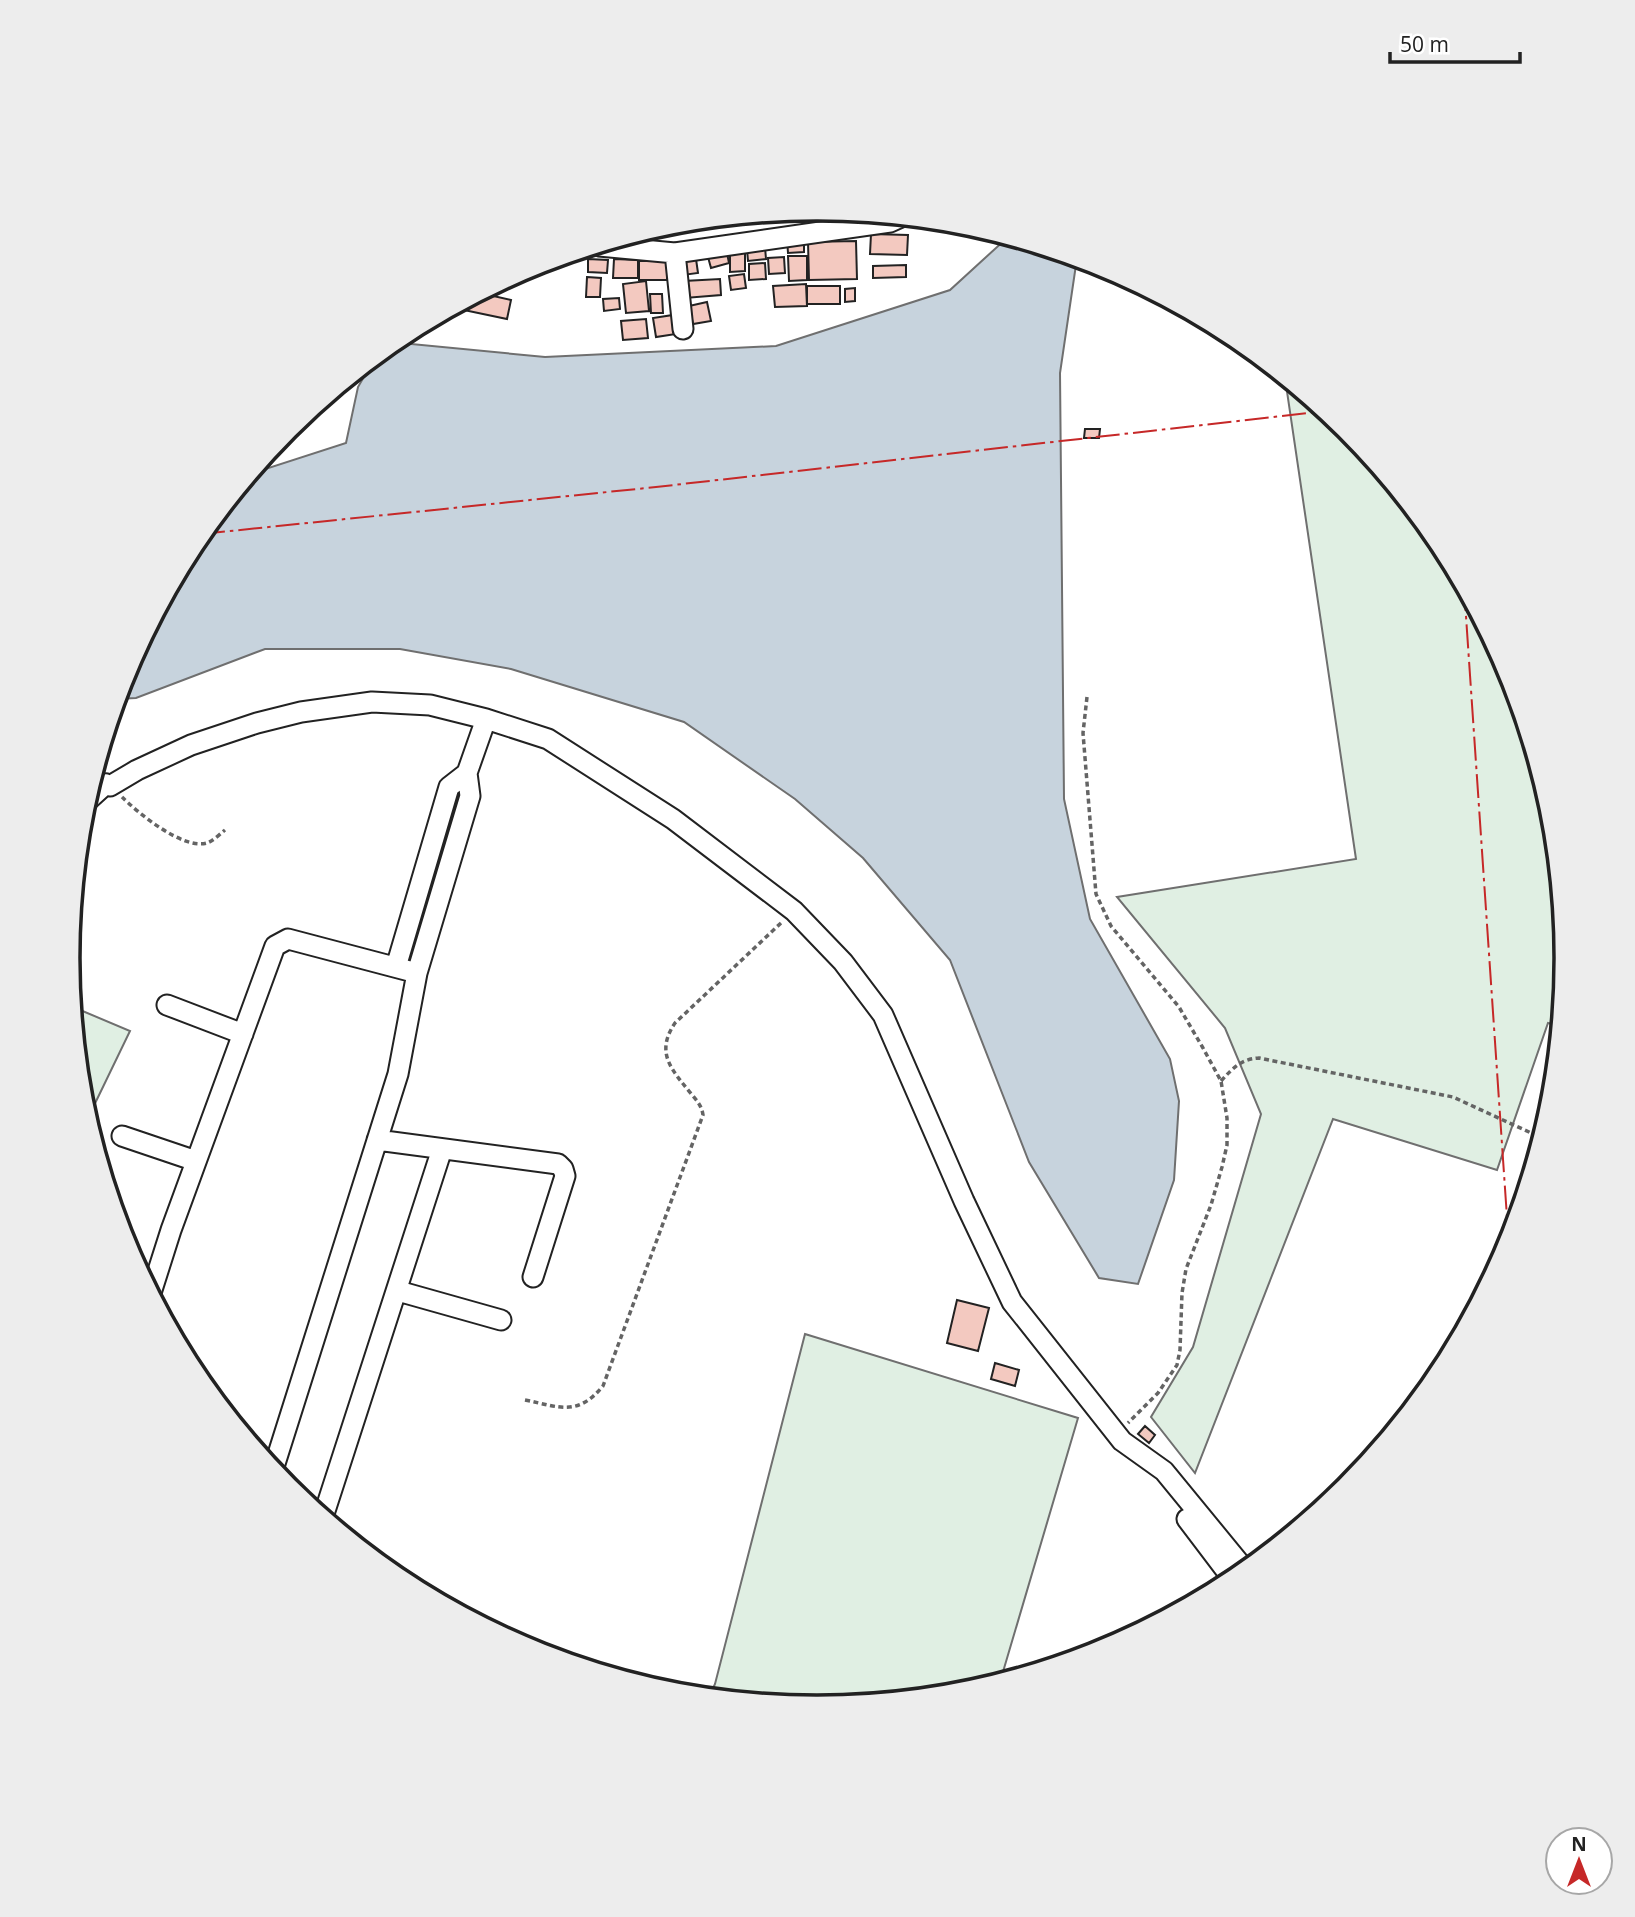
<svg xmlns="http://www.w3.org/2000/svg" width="1635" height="1917" font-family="'Open Sans',sans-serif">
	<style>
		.green { fill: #e0efe3; stroke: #6f6f6f; stroke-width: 2 }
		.water { fill: #c7d3dd; stroke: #6f6f6f; stroke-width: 2 }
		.building { fill: #f3c9c0; stroke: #222; stroke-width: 2 }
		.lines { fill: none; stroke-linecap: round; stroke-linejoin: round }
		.minor-casing { stroke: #222; stroke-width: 23 }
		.path { stroke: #646464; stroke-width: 3.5; stroke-dasharray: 5 3.5; stroke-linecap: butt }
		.minor { stroke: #fff; stroke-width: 19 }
		.power { stroke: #c62828; stroke-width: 2; stroke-dasharray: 24 5 3.5 5; stroke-linecap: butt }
		.rim { fill: none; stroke: #222; stroke-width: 3.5 }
	</style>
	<rect width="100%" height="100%" fill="#fff"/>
	<path class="green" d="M1285 378 1348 429 1441 543 1510 672 1552 813 1567 959 1560 1026 1548 1023 1497 1170 1333 1119 1195 1473 1151 1417 1193 1347 1261 1114 1225 1028 1117 897 1356 859Z
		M73 1007 130 1031 87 1120 83 1104Z
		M805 1334 1078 1418 1000 1682 963 1693 817 1708 709 1697 715 1684Z"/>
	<path class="water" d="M1008 237 1077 258 1060 373 1064 799 1090 919 1170 1059 1179 1101 1174 1180 1138 1284 1099 1278 1029 1162 950 960 863 858 795 799 684 722 511 669 400 649H265L136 698 117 699 125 671 181 568 259 471 346 443 358 387 376 356 401 343 545 357 776 346 950 290Z"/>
	<path class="building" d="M871 234 908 235 907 255 870 254Z
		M787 239H804V252L788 253Z
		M856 241 857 279 809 280 808 242Z
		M765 247 766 259 748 261 747 249Z
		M730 252H745V271L730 272Z
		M727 253 729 263 711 268 708 257Z
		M788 256H807V280L789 281Z
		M784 257 785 273 769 274 768 258Z
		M588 259 608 260 607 273 588 272Z
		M614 259 638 260V278H613Z
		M696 259 698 273 683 275 681 261Z
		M639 261H667V280H639Z
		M765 263 766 279 749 280V264Z
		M906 265V277L873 278V266Z
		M744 274 746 288 731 290 729 276Z
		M587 277 601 278 600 297H586Z
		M720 279 721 295 685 298 684 281Z
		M646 281 649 311 626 313 623 284Z
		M806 284 807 306 775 307 773 286Z
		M807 286H840V304H807Z
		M855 288V301L845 302V289Z
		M480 293 511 300 507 319 459 309 460 304Z
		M650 294H662L663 313H651Z
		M619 298 620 309 604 311 603 299Z
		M707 302 711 321 693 324 689 306Z
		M673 315 676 334 656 337 653 318Z
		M646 319 648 338 623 340 621 321Z
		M1085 429H1100L1099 438H1084Z
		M957 1300 989 1308 978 1351 947 1343Z
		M995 1363 1019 1370 1015 1386 991 1379Z
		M1145 1426 1155 1435 1149 1443 1138 1434Z"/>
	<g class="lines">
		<defs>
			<path id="minor" d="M599 246 675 253 890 222 901 217
				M675 253 683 329
				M85 803 106 784 110 786 137 770 191 745 257 723 301 712 372 702 430 705 486 719 548 739 673 819 794 911 843 962 883 1015 964 1201 1012 1302 1122 1441 1164 1471 1246 1571
				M396 967 449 787 467 773
				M167 1005 243 1034
				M122 1136 196 1161
				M377 1140 558 1164 563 1169 565 1176 533 1277
				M398 1291 501 1320
				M151 1293 171 1230 275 946 288 939 417 973
				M273 1470 398 1074 417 973 470 796 467 773 486 719
				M323 1517 442 1149
				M1187 1519 1234 1581"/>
		</defs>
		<use href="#minor" class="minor-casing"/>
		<path class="path" d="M1087 697 1083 733 1096 894 1111 926 1179 1007 1203 1048 1221 1081 1227 1118V1145L1222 1167 1211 1205 1186 1269 1182 1293 1180 1350 1177 1365 1158 1393 1128 1423
			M122 797C138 813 183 850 207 843 213 841 220 834 225 830
			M1221 1081C1233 1068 1241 1059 1259 1058L1453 1097 1542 1138
			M525 1400C560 1407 577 1417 603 1386L703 1115C702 1107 698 1102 693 1096 673 1071 654 1054 675 1023L782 922"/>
		<use href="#minor" class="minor"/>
		<path class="power" d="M201 534 656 487 1326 411
			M1464 587 1509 1247"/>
	</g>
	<path d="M0 0H1635V1917H0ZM80 958a737 737 0 1 1 1474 0a737 737 0 1 1-1474 0Z" fill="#ededed" fill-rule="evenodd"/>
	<path class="rim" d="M80 958a737 737 0 1 1 1474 0a737 737 0 1 1-1474 0Z"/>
	<g transform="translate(1579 1861)"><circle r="33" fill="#ffffff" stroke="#a7a7a7" stroke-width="2"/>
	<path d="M0-5L12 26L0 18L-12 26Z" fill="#c62828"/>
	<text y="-10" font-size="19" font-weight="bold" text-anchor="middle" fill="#222222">N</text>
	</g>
	<path d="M1390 52v10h130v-10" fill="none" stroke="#222222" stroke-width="3.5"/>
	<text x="1400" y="52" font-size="21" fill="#222222" stroke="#ffffff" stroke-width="5" paint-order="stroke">50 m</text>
</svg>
